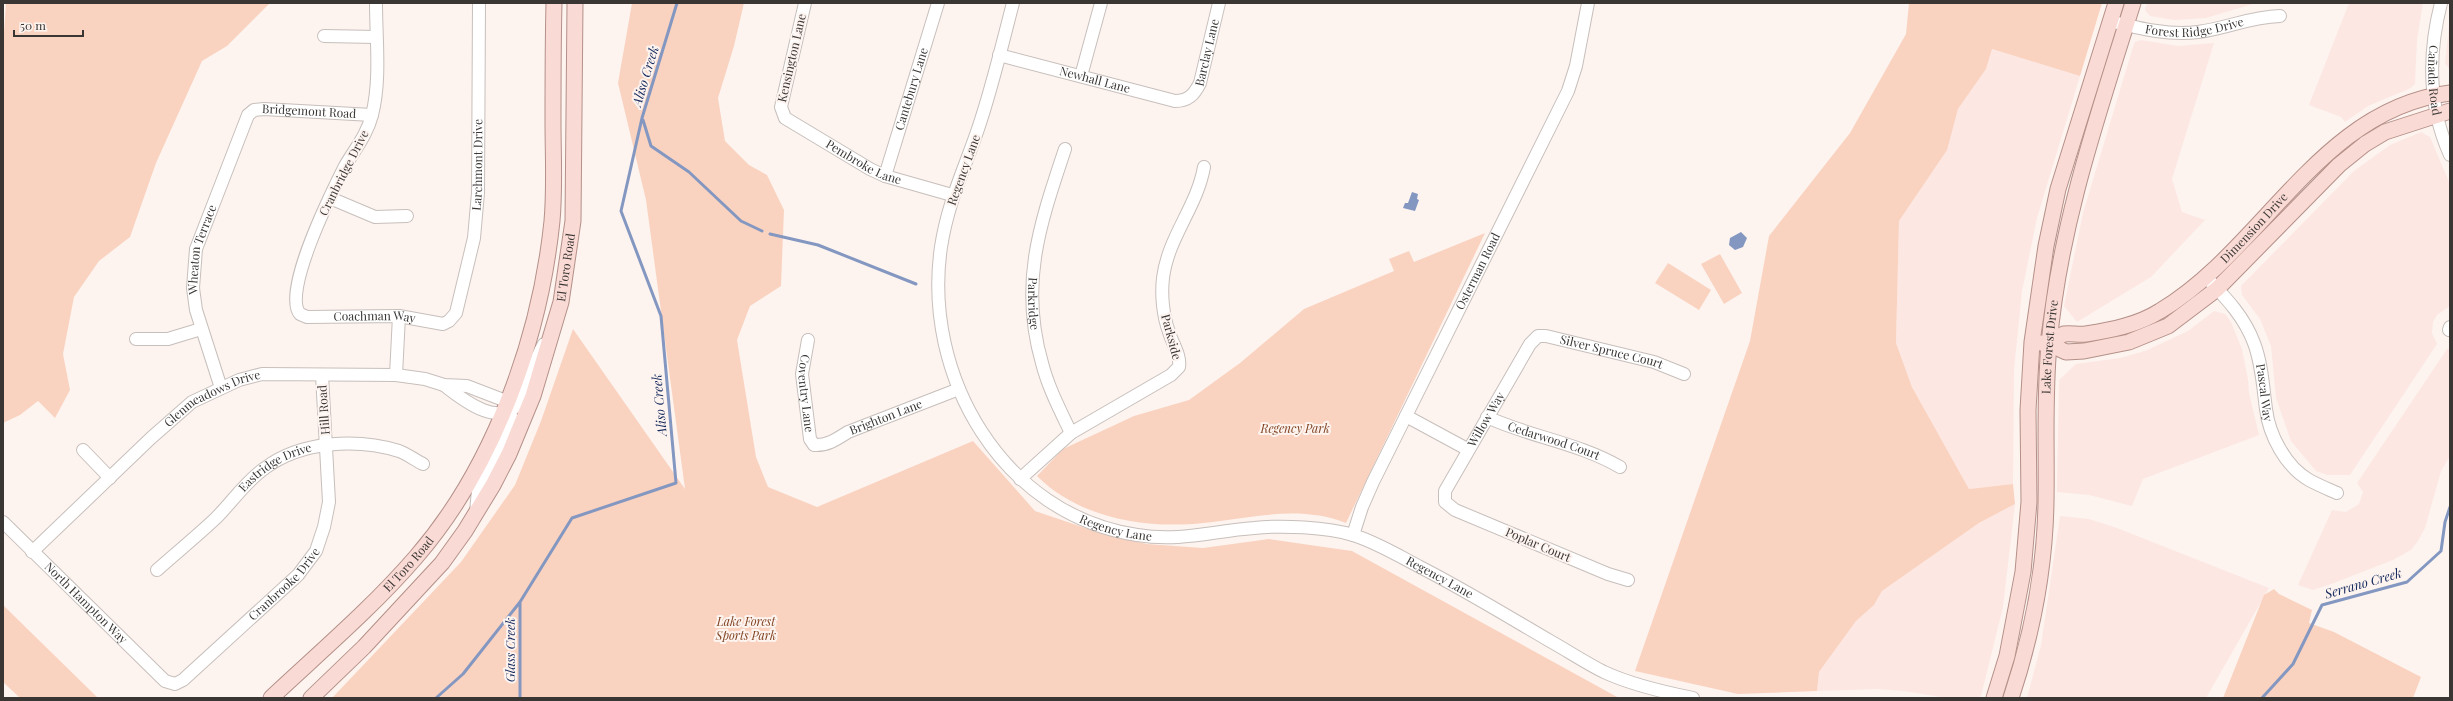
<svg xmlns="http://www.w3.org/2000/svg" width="2453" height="701" font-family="'Playfair Display',serif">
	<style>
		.commercial { fill: #fce7e3 }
		.green { fill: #fad3c0 }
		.water { fill: #8397c1 }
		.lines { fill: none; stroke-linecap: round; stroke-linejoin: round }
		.stream { stroke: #8397c1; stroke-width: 3 }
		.minor-casing { stroke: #c7bfbb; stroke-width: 14 }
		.major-casing { stroke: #b49089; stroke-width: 17 }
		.minor { stroke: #fff; stroke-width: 12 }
		.major { stroke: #fadad4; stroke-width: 15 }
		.labels { text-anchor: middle; stroke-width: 4; stroke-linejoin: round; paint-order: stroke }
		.street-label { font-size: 12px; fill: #393634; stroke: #fdf4f0 }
		.park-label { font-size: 12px; font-style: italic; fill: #814322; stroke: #fdf4f0 }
		.water-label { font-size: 13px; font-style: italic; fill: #14285c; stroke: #fdf4f0 }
	</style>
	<rect width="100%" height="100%" fill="#fdf4f0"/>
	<path class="commercial" d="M2147 3H2256L2206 18 2174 20 2150 16 2145 10Z
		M2349 3H2423L2417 40 2415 84 2411 88 2368 106 2345 122 2341 117 2309 105Z
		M2450 17V69L2445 64Z
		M2141 40 2178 46 2214 43 2172 179 2182 212 2205 220 2151 277 2077 322 2064 306 2083 213 2133 47 2135 42Z
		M1992 49 2080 76 2037 218 2022 291 2014 370 2013 484 1969 489 1912 387 1896 343 1899 221 1946 150 1958 109 1986 69Z
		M2421 132 2430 137 2450 184V306L2437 315 2433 322 2432 333 2437 344 2350 475H2327L2316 471 2291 441 2276 398 2271 346 2260 319 2242 295 2241 286 2354 171 2390 145Z
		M2214 311 2225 314 2231 322 2242 349 2248 379 2249 393 2259 435 2143 479 2132 506 2089 495 2057 492 2059 380 2076 364 2120 358 2145 351 2188 331Z
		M2447 349H2450V456L2441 471 2425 528 2418 541 2411 550 2393 560 2334 583 2313 590 2298 585 2332 510 2346 512 2359 504 2363 492 2357 483Z
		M2015 504 2003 607 1981 696 1977 698H1947L1904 691 1877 689 1817 691 1819 672 1856 621 1874 605 1882 591 1979 523Z
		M2060 516 2089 519 2117 528 2269 588 2206 698H2027L2041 645Z"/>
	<path class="green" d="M6 3H270L227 46 202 61 156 163 130 237 99 261 74 297 63 354 70 390 55 418 38 401 20 415 3 423V47Z
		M632 3H744L734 46 718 98 725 141 749 165 767 175 784 210 781 286 750 306 737 340 756 457 768 487 817 507 973 441 1035 511 1103 534 1147 544 1203 548 1269 539 1352 551 1619 698H332L461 562 515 485 541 421 573 329 685 489 646 200 618 83Z
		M1909 3H2102L2080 76 1992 49 1986 69 1958 109 1947 150 1899 221 1896 343 1912 387 1969 489 2013 484 2015 504 1979 523 1882 591 1874 605 1856 621 1819 672 1817 691 1738 694 1635 671 1750 341 1769 236 1850 133 1906 34Z
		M1485 233 1346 523C1303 506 1257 516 1213 522 1153 530 1082 521 1037 476L1063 449 1134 416 1189 400 1240 363 1304 309 1394 271 1389 259 1409 251 1414 262Z
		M1720 254 1742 293 1724 304 1701 264Z
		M1668 263 1711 290 1699 310 1655 283Z
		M2274 589 2279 594 2312 610 2309 623 2334 632 2421 677 2413 698H2223L2264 595Z
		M3 605 98 698H20L3 682Z"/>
	<path class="water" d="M1412 192 1418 194 1417 199 1419 200 1415 211 1403 208 1405 203H1408Z
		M1741 232 1747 238 1743 247 1735 250 1729 245 1730 238Z"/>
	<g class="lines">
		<path class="stream" d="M643 120 651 146 689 172 741 221 762 231
			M770 234 818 245 916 284
			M436 698 463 674 520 602 572 518 676 483 661 316 621 211 642 118 677 3
			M520 698V602
			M2262 698 2293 664 2322 605 2407 582 2441 551 2445 522 2450 507"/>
		<defs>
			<g id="minor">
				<path id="s1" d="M376 3C376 39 381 80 372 115 367 135 355 149 345 166 333 190 281 293 300 314L307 317 399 316 443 324 449 321 456 313 474 238 478 193 479 3"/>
				<path id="s2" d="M805 3 781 107 785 118 870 169 885 176 952 195"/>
				<path id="s3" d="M1013 3C1002 45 992 88 978 129 964 170 948 202 941 247 922 376 1003 515 1137 535 1181 542 1212 531 1254 528 1281 525 1327 527 1353 535 1376 542 1399 556 1420 567 1465 590 1507 616 1550 641 1568 651 1586 663 1604 672 1632 685 1663 692 1693 698"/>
				<path id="s4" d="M2441 3C2428 54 2428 106 2450 155"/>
				<path id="s5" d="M2110 21C2138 28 2169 36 2198 32 2228 28 2249 17 2280 16"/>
				<path d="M324 36 376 37"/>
				<path id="s6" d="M999 55 1175 101C1188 101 1194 95 1200 83L1219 3"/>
				<path d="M1081 76 1101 3"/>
				<path id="s7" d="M1065 149C1040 224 1019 283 1042 363 1048 387 1060 410 1071 433"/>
				<path id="s8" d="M885 176 938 3"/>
				<path d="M330 198 375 217 407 216"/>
				<path id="s9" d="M2206 277C2225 297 2244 316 2254 343 2262 364 2263 387 2266 409 2269 435 2286 467 2309 480 2318 485 2328 489 2337 493"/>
				<path d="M2449 330 2450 327"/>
				<path d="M136 339H168L201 329"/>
				<path id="s10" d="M808 340 802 374 810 439 814 445C827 446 837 439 848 432L959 389"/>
				<path d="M396 375 399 316"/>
				<path d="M444 385C464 401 504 432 522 398 531 381 533 361 544 344"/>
				<path id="s11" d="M221 388 196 310 193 288 196 249 248 115 254 110 264 109 372 115"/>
				<path d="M1406 416 1467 449"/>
				<path id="s12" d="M1487 417C1530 437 1579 443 1620 467"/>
				<path d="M83 450 110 478"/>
				<path d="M1020 479 1071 433 1171 375 1179 367C1181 355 1172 343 1169 332 1163 316 1161 295 1163 278 1168 237 1197 207 1204 167"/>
				<path id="s13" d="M3 522 165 681 175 684 183 680 298 575 316 551 324 527 329 502 322 375"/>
				<path id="s14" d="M1353 535 1362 507 1373 482 1568 91 1576 66 1588 3"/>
				<path id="s15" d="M32 552 151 438 192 402 239 380 262 374 396 375 425 379 444 385 467 386 506 401 512 419 505 439 478 490 476 512"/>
				<path id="s16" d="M157 570C176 553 197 536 216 518 232 502 246 481 265 468 301 441 357 438 399 451 407 454 415 460 423 464"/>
				<path id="s17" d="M1628 580 1608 574 1455 510 1445 502V491L1530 344 1538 336H1546L1654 362 1684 374"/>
			</g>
			<g id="major">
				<path d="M2041 343 2049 344 2066 352 2084 351 2129 342 2168 326 2217 289 2339 165 2365 144 2385 132 2450 111"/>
				<path id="s18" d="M2049 344C2053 341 2059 336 2064 334 2071 333 2079 335 2086 334 2111 330 2138 325 2160 311 2264 249 2320 109 2450 93"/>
				<path id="s19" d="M271 698C320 652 372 608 416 557 494 467 540 338 552 221 555 188 553 154 553 122 553 82 553 43 554 3"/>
				<path id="s20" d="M311 698 364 647 442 563 465 531 493 485 509 454 533 396 561 302 573 221 575 3"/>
				<path d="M1994 698 2007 656 2023 572 2029 502 2028 410 2032 342 2046 246 2058 189 2116 3"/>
				<path id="s21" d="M2011 698C2032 635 2045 568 2046 502 2047 449 2044 398 2049 345 2059 227 2098 115 2133 3"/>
			</g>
		</defs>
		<use href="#minor" class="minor-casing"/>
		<use href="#major" class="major-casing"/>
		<use href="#minor" class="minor"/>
		<use href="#major" class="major"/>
	</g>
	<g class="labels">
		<g class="street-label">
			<text dy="4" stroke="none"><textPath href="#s5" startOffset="86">Forest Ridge Drive</textPath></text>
			<text dy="4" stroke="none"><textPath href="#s6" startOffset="246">Barclay Lane</textPath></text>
			<text transform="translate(792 58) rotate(-77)" y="4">Kensington Lane</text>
			<text dy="4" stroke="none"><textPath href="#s6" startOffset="99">Newhall Lane</textPath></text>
			<text dy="4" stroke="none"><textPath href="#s4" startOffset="78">Cañada Road</textPath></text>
			<text dy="4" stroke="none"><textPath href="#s8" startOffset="91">Cantebury Lane</textPath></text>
			<text dy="4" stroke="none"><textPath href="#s11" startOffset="350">Bridgemont Road</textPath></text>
			<text dy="4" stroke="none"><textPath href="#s2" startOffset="209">Pembroke Lane</textPath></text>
			<text dy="4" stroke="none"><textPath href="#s1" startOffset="641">Larchmont Drive</textPath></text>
			<text transform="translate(964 170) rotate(-70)" y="4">Regency Lane</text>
			<text transform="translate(344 173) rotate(-63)" y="4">Cranbridge Drive</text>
			<text dy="4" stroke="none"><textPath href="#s18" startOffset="244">Dimension Drive</textPath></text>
			<text dy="4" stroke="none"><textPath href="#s11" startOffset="144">Wheaton Terrace</textPath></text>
			<text dy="4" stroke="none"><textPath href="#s20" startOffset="512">El Toro Road</textPath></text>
			<text dy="4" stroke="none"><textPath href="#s14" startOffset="292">Osterman Road</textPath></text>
			<text dy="4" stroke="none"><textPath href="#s7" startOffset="159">Parkridge</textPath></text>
			<text dy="4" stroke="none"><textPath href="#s1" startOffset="404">Coachman Way</textPath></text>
			<text transform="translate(1171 337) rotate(75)" y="4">Parkside</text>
			<text dy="4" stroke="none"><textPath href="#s21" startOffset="355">Lake Forest Drive</textPath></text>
			<text dy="4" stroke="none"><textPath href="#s17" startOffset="467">Silver Spruce Court</textPath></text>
			<text dy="4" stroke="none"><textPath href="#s9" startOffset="133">Pascal Way</textPath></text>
			<text dy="4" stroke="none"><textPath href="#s10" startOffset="54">Coventry Lane</textPath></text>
			<text dy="4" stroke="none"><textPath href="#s15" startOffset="239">Glenmeadows Drive</textPath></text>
			<text transform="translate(324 410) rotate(-94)" y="4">Hill Road</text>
			<text dy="4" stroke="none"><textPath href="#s10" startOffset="185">Brighton Lane</textPath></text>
			<text dy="4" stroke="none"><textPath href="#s17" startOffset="293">Willow Way</textPath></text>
			<text dy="4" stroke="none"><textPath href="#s12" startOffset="71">Cedarwood Court</textPath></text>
			<text dy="4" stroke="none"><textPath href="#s16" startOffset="158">Eastridge Drive</textPath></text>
			<text dy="4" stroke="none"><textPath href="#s3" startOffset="618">Regency Lane</textPath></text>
			<text transform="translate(1538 545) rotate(23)" y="4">Poplar Court</text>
			<text dy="4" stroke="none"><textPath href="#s19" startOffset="192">El Toro Road</textPath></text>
			<text dy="4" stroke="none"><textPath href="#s3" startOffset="954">Regency Lane</textPath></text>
			<text dy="4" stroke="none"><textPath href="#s13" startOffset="386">Cranbrooke Drive</textPath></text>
			<text dy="4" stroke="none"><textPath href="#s13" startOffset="116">North Hampton Way</textPath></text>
		</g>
		<g class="park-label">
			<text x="1295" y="433">Regency Park</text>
			<text x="746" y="626">Lake Forest<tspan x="746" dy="14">Sports Park</tspan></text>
		</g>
		<g class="water-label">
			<text transform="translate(645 76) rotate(-73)" y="5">Aliso Creek</text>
			<text transform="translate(659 405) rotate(-95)" y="5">Aliso Creek</text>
			<text transform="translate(2363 583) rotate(-16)" y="5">Serrano Creek</text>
			<text transform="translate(510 650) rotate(-90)" y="5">Glass Creek</text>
		</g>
	</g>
	<rect width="2453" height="701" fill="none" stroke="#393634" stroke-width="8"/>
	<path d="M14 30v6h69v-6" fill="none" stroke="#393634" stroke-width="2"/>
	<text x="20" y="30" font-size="12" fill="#393634" stroke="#fdf4f0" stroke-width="3" paint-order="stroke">50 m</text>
</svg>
